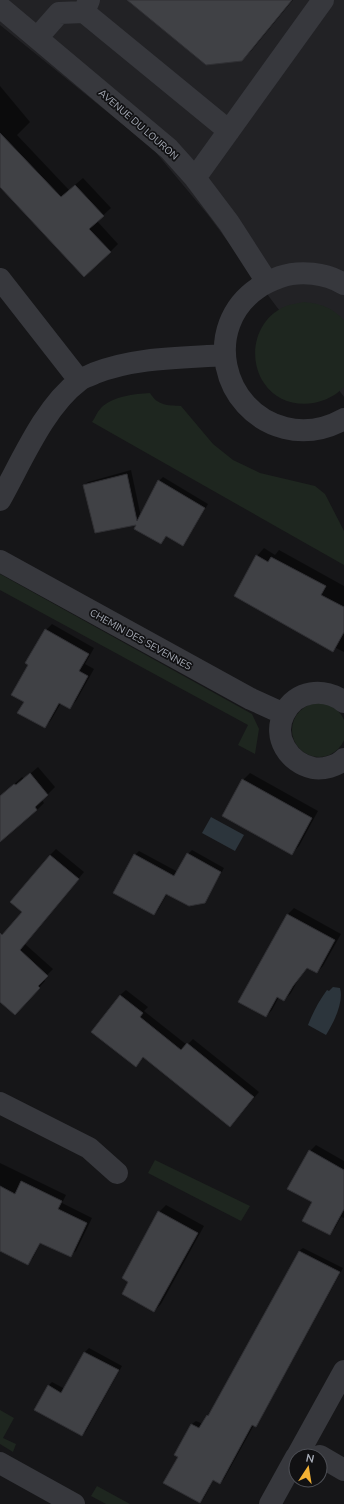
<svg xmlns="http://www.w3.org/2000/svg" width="344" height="1504" font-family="'Nunito Sans',sans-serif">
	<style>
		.built { fill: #222225 }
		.green { fill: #1e261f }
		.water { fill: #2c353c }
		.shadow { fill: #0007 }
		.building { fill: #404145; stroke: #303034 }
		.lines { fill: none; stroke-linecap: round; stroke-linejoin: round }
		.minor { stroke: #37383d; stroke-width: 22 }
		.labels { text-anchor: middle; stroke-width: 3.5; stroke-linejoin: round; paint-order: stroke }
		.street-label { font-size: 10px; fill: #a8adb8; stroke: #111113 }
	</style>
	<rect width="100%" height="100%" fill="#161618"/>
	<path class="built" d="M0 0H344V397L208 215 153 149 0 25Z"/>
	<path class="green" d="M304 302C322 304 331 307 344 320V387C323 409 282 411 264 383 246 356 256 316 289 305 294 304 299 303 304 302Z
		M150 393C158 406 167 405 181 406L213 444 233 460 260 473 315 486 325 494 344 531V565L92 422C95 418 97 412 101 408 113 396 134 394 150 393Z
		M0 574 252 714 259 729 255 754 238 745 248 725 0 590Z
		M292 730a27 27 0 1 1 54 0a27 27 0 1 1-54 0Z
		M155 1160 250 1206 241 1221 148 1173Z
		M0 1410 14 1418 3 1438 16 1444 13 1452 0 1444Z
		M97 1486 130 1504H106L91 1496Z"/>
	<path class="water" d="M211 817 244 835 235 851 202 833Z
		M333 987 340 988C344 1002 334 1022 326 1035L308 1025C313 1012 319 1001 327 990L329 991Z"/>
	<path class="shadow" d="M128 0H293L252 50 242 60Z
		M0 86 30 122 17 135 69 190 83 178 111 208 97 221 118 244 110 252 62 253 0 184Z
		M131 470 141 517 159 481 163 477 208 504 186 541 182 544 167 535 161 543 137 524 84 485 88 482Z
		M264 548 275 555 279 550 344 586V652L336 648 333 650 235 596 257 556Z
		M52 624 94 648 85 664 94 669 76 701 70 707 61 703 51 720 45 727 25 701 29 665 46 630Z
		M38 767 55 787 42 800 44 803 37 810 0 841V797L22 777 24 779Z
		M250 773 318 811 299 846 292 853 243 780Z
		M56 849 84 872 25 944 53 969 43 979 45 981 21 1008 0 1001V938L24 912 50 855Z
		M192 850 224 868 208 897 204 902 167 894 158 910 154 914 135 855 139 851 178 872 188 854Z
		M294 908 341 934 323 966 317 972 308 967 299 978 291 993 284 1000 279 997 272 1010 266 1016 239 1002 288 914Z
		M126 990 148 1007 144 1011 187 1045 193 1039 259 1092 235 1121 144 1057 136 1066 120 995Z
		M316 1145 344 1161V1218L341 1217 335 1228 329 1234 314 1202 310 1151Z
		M0 1163 66 1195 62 1203 92 1218 76 1251 70 1256 41 1242 33 1258 28 1263 0 1250Z
		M166 1205 204 1226 161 1304 154 1311 159 1212Z
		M303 1248 343 1268 259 1422 255 1426 254 1425 224 1479 220 1483 214 1479 204 1498 200 1502 179 1456 192 1424 196 1421 203 1424 207 1416 212 1411 299 1251Z
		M89 1348 122 1366 86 1431 82 1435 48 1386 52 1382 65 1389 85 1352Z"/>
	<path class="building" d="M127 0H292L242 61 206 65Z
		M0 133 61 197 75 185 104 216 89 229 111 252 84 277 0 187Z
		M127 474 137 521 158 480 205 508 183 546 166 536 161 544 134 529 136 525 95 533 83 485Z
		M256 555 268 562 271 557 326 586 321 595 344 607V632L333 652 234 596Z
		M45 629 89 654 79 671 88 676 70 709 59 703 45 728 17 713 24 702 11 695 28 665 25 663Z
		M30 773 48 795 35 807 37 810 0 842V796L14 784 16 785Z
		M242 779 312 818 292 855 222 816Z
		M187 853 221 872 205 903 189 906 166 894 154 915 113 893 134 854 174 876Z
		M50 855 79 879 20 950 48 976 38 986 40 988 15 1015 0 1002V933L2 935 22 912 10 902Z
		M287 914 335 940 317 973 307 968 293 986 284 1001 277 997 266 1017 238 1002Z
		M120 995 143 1013 140 1017 181 1050 187 1043 254 1097 230 1127 143 1057 136 1067 91 1032Z
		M309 1150 344 1170V1209L330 1235 302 1221 312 1202 287 1189Z
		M21 1181 62 1201 58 1209 87 1223 71 1257 40 1243 28 1265 0 1251V1186L15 1194Z
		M158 1211 198 1233 154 1312 122 1294 128 1282 122 1278Z
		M299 1251 340 1272 256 1427 252 1425 220 1484 213 1480 200 1503 163 1483 178 1457 174 1455 191 1424 199 1428 207 1415 208 1416Z
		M84 1352 119 1370 82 1436 34 1410 48 1385 61 1393Z"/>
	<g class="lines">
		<path class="minor" d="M89 0 84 12 229 131
			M0 7 169 149 195 178 229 223 267 282
			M37 38 59 13 84 12
			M195 178 323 0
			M0 279 79 380
			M344 284C326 273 300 270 280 277 272 280 264 283 258 288 202 326 221 412 285 428 305 433 326 429 344 419
			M0 500C21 463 44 407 79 381 83 377 90 376 95 373 136 357 181 358 225 355
			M0 561 251 699 284 714
			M344 702C325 687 295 690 284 714 272 737 289 763 313 768 323 770 337 766 344 759
			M0 1103 89 1148 117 1173
			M297 1456 344 1371
			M320 1456 344 1470
			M0 1463 74 1504
			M270 1504 296 1457"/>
	</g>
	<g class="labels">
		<g class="street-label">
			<text transform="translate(139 124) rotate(41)" y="4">AVENUE DU LOURON</text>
			<text transform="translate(141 639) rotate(29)" y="4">CHEMIN DES SEVENNES</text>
		</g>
	</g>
	<g transform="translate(308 1468) rotate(12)"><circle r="19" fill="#111113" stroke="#4d4f55"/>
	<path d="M0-3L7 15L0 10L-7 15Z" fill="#f2b134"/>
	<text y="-6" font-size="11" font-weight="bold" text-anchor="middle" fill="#a8adb8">N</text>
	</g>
</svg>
